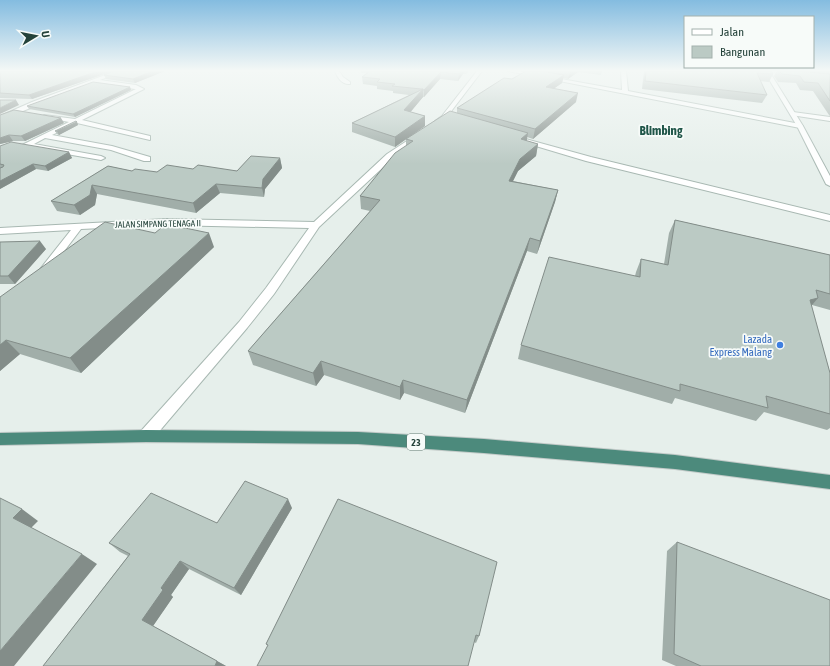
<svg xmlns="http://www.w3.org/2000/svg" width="830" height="666" font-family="'Asap Condensed',sans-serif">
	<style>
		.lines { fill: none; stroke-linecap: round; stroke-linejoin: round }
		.minor-casing { stroke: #a8b8b2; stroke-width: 2 }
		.tertiary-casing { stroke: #a8b8b2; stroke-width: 2 }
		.trunk-casing { stroke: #c2cac8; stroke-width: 2 }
		.minor { fill: #fff; fill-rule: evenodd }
		.tertiary { fill: #fff; fill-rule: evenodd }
		.trunk { fill: #4c8a7c; fill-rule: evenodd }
		.wall { fill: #a1aea9 }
		.shaded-wall { fill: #838d89 }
		.building { fill: #bbcac4; stroke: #838d89 }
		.shop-dot { fill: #3f7fe0; stroke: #f7fbf9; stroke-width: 1.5 }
		.labels { text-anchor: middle; stroke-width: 3.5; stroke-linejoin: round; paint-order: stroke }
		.far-street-label { font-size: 9px; fill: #24423a; stroke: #f7fbf9 }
		.shield { fill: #f7fbf9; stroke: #637a73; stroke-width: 1 }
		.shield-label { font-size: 10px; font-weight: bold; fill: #24423a }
		.shop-label { font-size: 11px; fill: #366cbe; stroke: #f7fbf9; text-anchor: end }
		.far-district-label { font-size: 13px; font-weight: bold; fill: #1f5548; stroke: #f7fbf9 }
	</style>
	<rect width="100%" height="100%" fill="#e6efeb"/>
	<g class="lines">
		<defs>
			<path id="minor" d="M116 71H123L100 80 136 85 144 89 82 120 150 136V140L77 123 52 135 112 146 150 157V161H144L111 150 45 138 34 144 101 156 105 158 101 160 26 147 22 145 69 122 44 117V115L75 119 136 89H135L94 83 0 120V116L32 102Z
				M335 71H339L343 77 350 82V84C342 85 337 77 335 71Z
				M477 71H482L446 118 439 123H435V121L442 116Z
				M508 71H517L622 90 621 71H626L628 91 800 124 803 126 800 128Z
				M793 112 830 117V121L791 115V113Z
				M419 133 421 134V136L393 158 319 227 274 294 247 328 151 441 146 442 141 441 139 436 141 431 239 322 266 288 309 228 167 225 81 229 46 275 42 276 37 273 71 230 0 234V228L167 219 314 222 387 154Z
				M511 135 591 157 830 215V221L586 161 509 138V136Z"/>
			<path id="tertiary" d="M764 71H769L803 126 830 176V186L826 184 797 126Z"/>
			<path id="trunk" d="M146 430 358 432 484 439 675 455 830 475V489L675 469 484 453 358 444 146 442 0 445V433Z"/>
		</defs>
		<use href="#minor" class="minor-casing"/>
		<use href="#tertiary" class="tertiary-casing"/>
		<use href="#trunk" class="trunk-casing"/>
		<use href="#minor" class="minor"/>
		<use href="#tertiary" class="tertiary"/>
		<use href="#trunk" class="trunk"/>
	</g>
	<path class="wall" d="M0 71H113L32 99 0 98Z
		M114 71H165L135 83 106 79 104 75Z
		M361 71H469L466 74H463L458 81 440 79 424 97H423L410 112 425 116V126L415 133 457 113V108L512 79 526 71H602L601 75 578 72 568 79 563 78 562 83 554 88 576 102 533 139 527 137V141L538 144 536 156 518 171 513 181 558 190 555 202 537 254 527 251 465 413 404 393 400 400 324 375 316 386 253 365 248 351 370 211 361 209 360 196 406 146V139L395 147 352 132V123L409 95 393 93V91L377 89V86L363 84 362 77 367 73H361Z
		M644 71H771L773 74 769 82 760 81 767 95 762 103 642 89Z
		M771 71H830V116L829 115 813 91 800 90 796 83 778 82 774 76 777 71Z
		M130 87 131 90 75 117 29 109 27 106Z
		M0 115 64 123 25 141H13L0 144Z
		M77 122 78 125 59 135 57 134 55 131Z
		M0 146 69 152 72 158 48 171 36 169 0 189Z
		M280 158 282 168 265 189 264 197 220 193 196 213 97 194 95 205 80 215 57 211 51 201 108 166 132 171 157 172 193 169 237 171Z
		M675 220 830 255V310L812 305 811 306 830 373V428L827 430 764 412 756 421 675 398 672 404 518 359 521 345 635 276 636 272 641 259 664 264 669 233Z
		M0 242 46 249 15 284H0Z
		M214 247 81 373 20 354 0 371V297Z
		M338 499 479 636 476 643 474 642 268 645 266 644Z
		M292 508 241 595 189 569 171 595 173 597 153 626 226 666H43L128 556 120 552 109 543Z
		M677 542 830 666H676L662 660 667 551Z"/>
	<path class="shaded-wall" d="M98 71H113L32 99 29 95Z
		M153 71H165L135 83 133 79Z
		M461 71H464L463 74 458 81 459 74Z
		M571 71H578V72L568 79 570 72Z
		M441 72 440 79 424 97V90Z
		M564 75 562 83 545 95 546 87Z
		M130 87 131 90 75 117 73 114Z
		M423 89V97L404 120V110Z
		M578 93 576 102 533 139 535 129Z
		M16 100 19 105 0 114V108Z
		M425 116V126L395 147V137Z
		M61 118 64 123 25 141 21 136Z
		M77 122 78 125 59 135 57 131Z
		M528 133 526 145 521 139Z
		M9 135 13 141 0 144V138Z
		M538 144 536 156 518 171 507 193 509 181 520 159Z
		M69 152 72 158 48 171 45 166Z
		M280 158 282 168 265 189 264 197 262 188 263 179Z
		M33 164 36 169 0 189V181Z
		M216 184 220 193 196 213 193 203Z
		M92 185 97 194 95 205 80 215 74 205Z
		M558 190 555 202 537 254 540 241Z
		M209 233 214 247 81 373 70 358Z
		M530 238 527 251 465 413 467 400Z
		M40 241 46 249 15 284 8 276Z
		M818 298 807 311 810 300Z
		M6 340 20 354 0 371V345Z
		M321 361 324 375 316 386 313 373Z
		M403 380 404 393 400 400V387Z
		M288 499 292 508 241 595 234 588Z
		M22 509 38 521 30 529 13 518Z
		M82 554 97 564 14 666H0V651Z
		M180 561 189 569 171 595 173 597 153 626 142 620 161 588Z
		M217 661 226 666H215Z"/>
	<path class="building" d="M0 71H98L29 95 0 93Z
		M114 71H153L133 79 104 75Z
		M370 71H461L459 74 441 72 424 90H423V89H421L392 86 395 84 377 82 380 79 362 77Z
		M526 71H541L564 75 546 87 578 93 535 129 457 108 504 78 512 79Z
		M646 71H771L773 74 757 73 767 95 645 81Z
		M779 71H797L830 74V101L818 83 804 82 800 76 782 74Z
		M93 82 130 87 73 114 27 106Z
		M423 89 404 110 425 116 395 137 352 123Z
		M0 100H16L0 108Z
		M14 110 61 118 21 136 9 135 0 138V115Z
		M450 111 528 133 521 139 538 144 520 159 509 181 558 190 540 241 530 238 467 400 403 380 400 387 321 361 313 373 248 351 380 200 360 196 395 153 413 141 406 139Z
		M76 121 77 122 57 131H55Z
		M11 142 69 152 45 166 33 164 0 181V168L3 167 4 165 0 164V146Z
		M251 156 280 158 263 179 262 188 216 184 193 203 92 185 90 195 74 205 51 201 108 166 132 171 135 169 157 172 167 165 193 169 198 165 237 171Z
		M675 220 830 255V294L816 290 818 298 810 300 830 373V414L766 396 768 408 680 384V391L521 345 549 257 640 277 641 259 668 265Z
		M105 222 155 233 166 224 209 233 70 358 6 340 0 345V297Z
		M40 241 8 276H0V242Z
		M245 481 288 499 234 588 180 561 161 588 163 590 142 620 217 661 215 666H43L130 554 109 543 151 493 217 523Z
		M0 498 22 509 13 518 82 554 0 651Z
		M338 499 497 562 479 636 476 635 468 666H257L268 645 266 644Z
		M677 542 830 600V666H701L674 654Z"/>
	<linearGradient id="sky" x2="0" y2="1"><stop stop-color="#84bce0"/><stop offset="0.43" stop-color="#f4f8f6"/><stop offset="1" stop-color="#f4f8f6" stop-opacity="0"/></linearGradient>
	<rect width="830" height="164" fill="url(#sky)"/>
	<circle class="shop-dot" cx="780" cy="345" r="4"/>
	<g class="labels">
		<g class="far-street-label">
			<text transform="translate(158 224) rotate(-1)" y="3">JALAN SIMPANG TENAGA II</text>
		</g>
		<rect class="shield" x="407" y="434" width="18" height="16" rx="3"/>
		<g class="shield-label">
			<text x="416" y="446">23</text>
		</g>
		<g class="shop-label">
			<text x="772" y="343">Lazada<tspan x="772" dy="13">Express Malang</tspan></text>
		</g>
		<g class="far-district-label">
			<text x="661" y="135">Blimbing</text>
		</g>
	</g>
	<rect x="684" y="16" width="130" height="52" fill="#f7fbf9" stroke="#a3b1ad"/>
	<rect x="692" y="29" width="20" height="6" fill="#ffffff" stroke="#a3b1ad"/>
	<text x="720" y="36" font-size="12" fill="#24423a">Jalan</text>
	<rect x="692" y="46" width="20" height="12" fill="#bbcac4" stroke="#a3b1ad"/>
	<text x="720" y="56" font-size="12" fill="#24423a">Bangunan</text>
	<g transform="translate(36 36) rotate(80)" stroke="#f7fbf9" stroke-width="3" paint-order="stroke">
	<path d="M0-3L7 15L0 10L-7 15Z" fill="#24423a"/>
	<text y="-6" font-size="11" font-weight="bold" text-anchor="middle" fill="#24423a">U</text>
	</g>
</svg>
